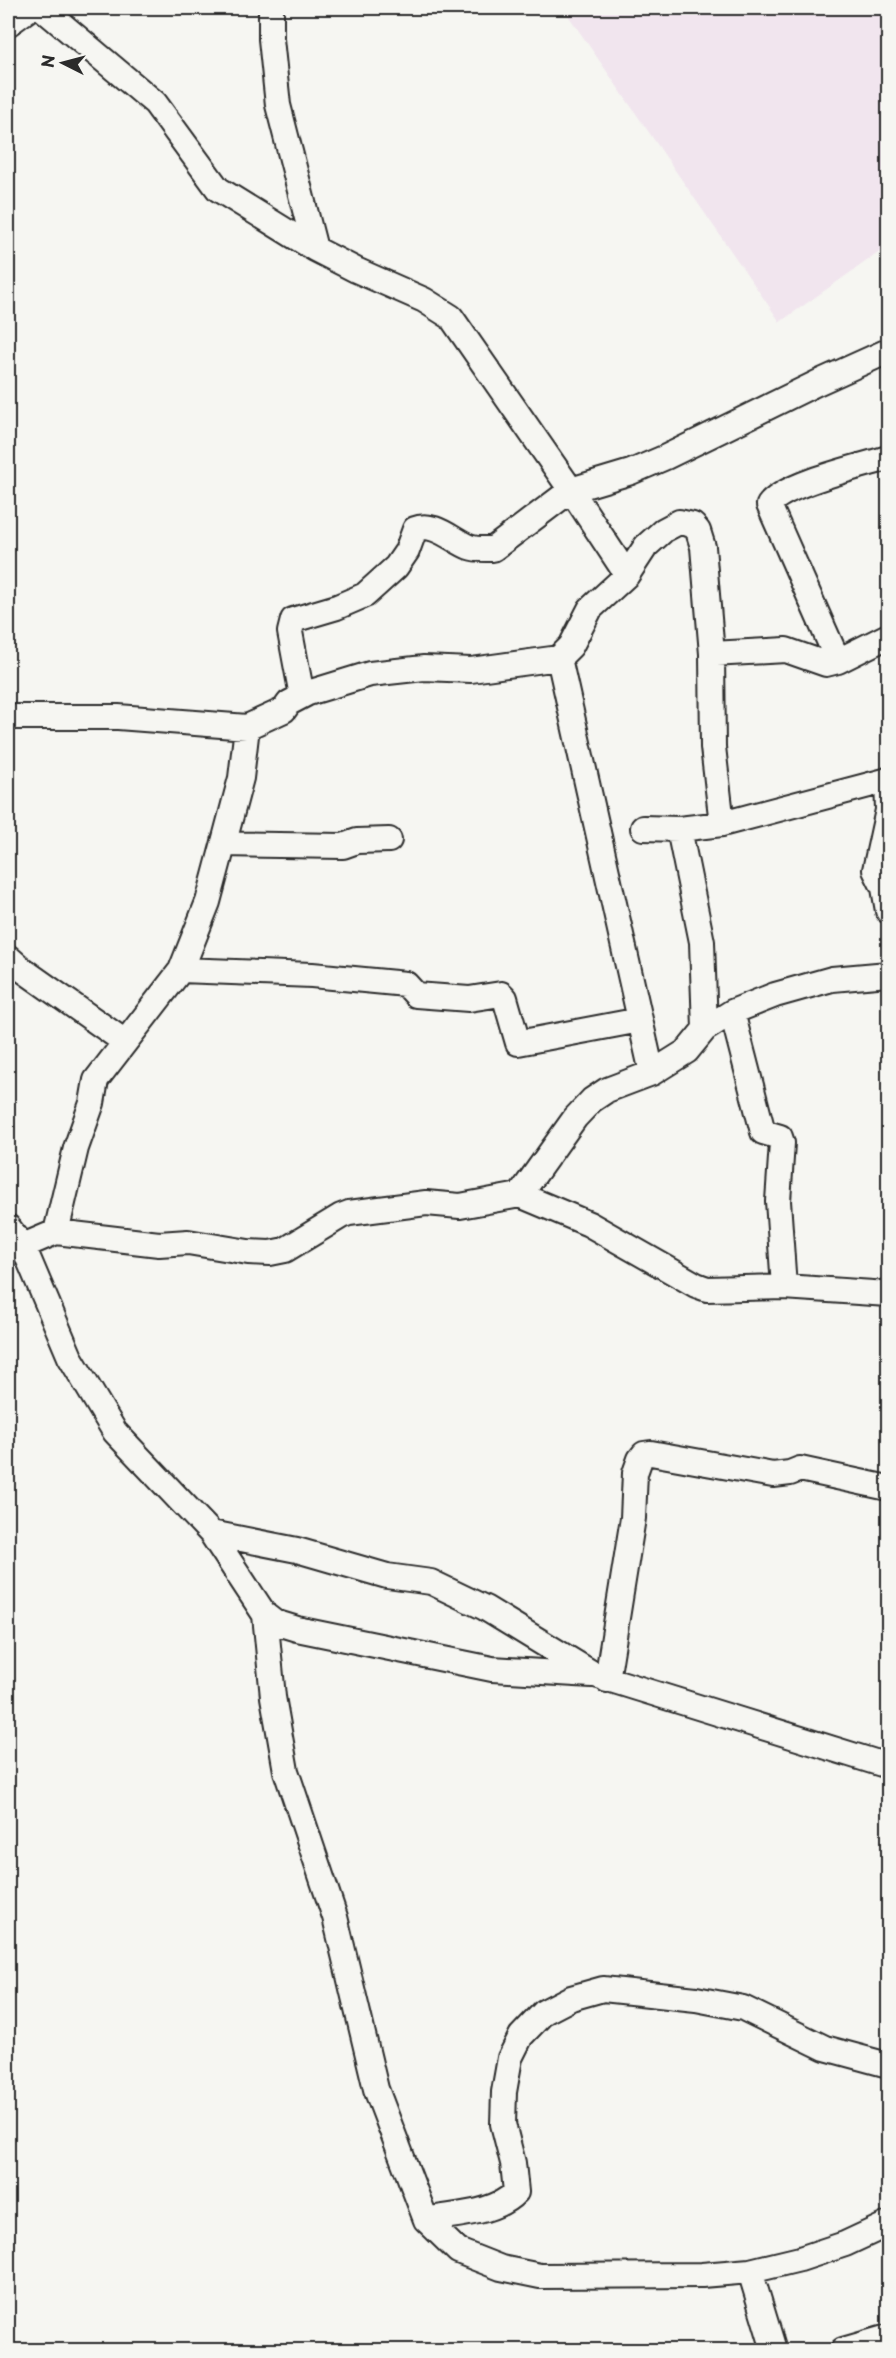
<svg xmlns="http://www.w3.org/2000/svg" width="896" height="2358" font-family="'Playpen Sans',sans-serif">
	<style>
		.built { fill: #f1e5ee }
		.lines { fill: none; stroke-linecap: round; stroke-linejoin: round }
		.minor-casing { stroke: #2b2b2b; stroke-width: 28 }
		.minor { stroke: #f6f6f2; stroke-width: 24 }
	</style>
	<rect width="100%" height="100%" fill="#f6f6f2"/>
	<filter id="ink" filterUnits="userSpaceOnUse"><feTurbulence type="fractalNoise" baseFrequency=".0167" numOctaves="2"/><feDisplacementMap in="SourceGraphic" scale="12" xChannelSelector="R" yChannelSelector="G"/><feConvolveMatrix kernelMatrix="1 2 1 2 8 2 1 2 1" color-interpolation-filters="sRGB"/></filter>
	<g filter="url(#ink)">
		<path class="built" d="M563 8H888V246L780 322Z"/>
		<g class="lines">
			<defs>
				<path id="minor" d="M42 8 155 103 218 189 315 249 356 270 424 300 451 317 571 490 627 575
					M271 8V39L278 105 315 249
					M8 24 30 8
					M712 654 786 650 826 664 838 661 888 636
					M559 658 652 1073
					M838 661 769 505C783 484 862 466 888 458
					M302 696 290 632 293 620 337 607 365 595 396 567 407 551 415 529C434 521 453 541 469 547 477 550 485 549 493 549L571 490 631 472 666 457 817 383 888 351
					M8 717H118L247 727
					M887 780 888 810 875 870 884 888 888 911
					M643 828 679 829 722 824 888 780
					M679 829 702 942 705 1029
					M224 844 343 846 357 841 389 840
					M8 957 23 970 125 1042
					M181 970 312 975 406 984 416 995 469 999 501 994 505 998 518 1043 640 1020
					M732 1012 763 1132 780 1137 782 1143 778 1201 784 1287
					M520 1195 589 1224 696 1285 707 1289 784 1287 888 1294
					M8 1227 23 1246 70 1357 115 1432 211 1533 297 1550 387 1576 431 1582 485 1608 595 1675 888 1766
					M56 1232 159 1244 188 1242 248 1252 270 1253 285 1250 341 1216 349 1213 426 1203 460 1206 520 1195 575 1118 592 1100 607 1090 652 1073 687 1051 705 1029 732 1012 775 995 832 979 888 974
					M23 1246 56 1232 76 1148 92 1103 96 1080 181 970 208 902 241 778 247 727 284 710 289 703 308 693 370 674 424 668 471 670 559 658 571 646 590 609 627 575 646 546 664 530 679 522 693 525 698 531 703 547 712 654 713 747 722 824
					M211 1533 265 1615 274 1622 297 1629 492 1669 592 1675
					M265 1615 273 1697 286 1771 335 1917 376 2089 426 2220 458 2251 501 2268 540 2276 702 2275 750 2271 800 2259 845 2244 888 2224
					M607 1680 633 1518 635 1473 640 1459 644 1454 651 1453 773 1475 790 1473 800 1469 888 1488
					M426 2220C455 2214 495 2214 516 2192L513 2163 503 2124 504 2092 510 2058 521 2036 544 2012 571 1998 603 1989 696 1999 743 2008 825 2048 888 2065
					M750 2271 774 2350
					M843 2350 888 2337"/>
			</defs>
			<use href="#minor" class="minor-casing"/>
			<use href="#minor" class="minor"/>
		</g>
	</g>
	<rect width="896" height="2358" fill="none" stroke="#f6f6f2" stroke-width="30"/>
	<rect x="15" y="15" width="866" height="2328" fill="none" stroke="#2b2b2b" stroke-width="2" filter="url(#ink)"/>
	<g transform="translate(63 63) rotate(276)" stroke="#f6f6f2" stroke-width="4.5" paint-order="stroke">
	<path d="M0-4.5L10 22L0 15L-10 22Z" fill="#2b2b2b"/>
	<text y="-9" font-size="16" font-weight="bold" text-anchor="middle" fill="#2b2b2b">N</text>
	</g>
</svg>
